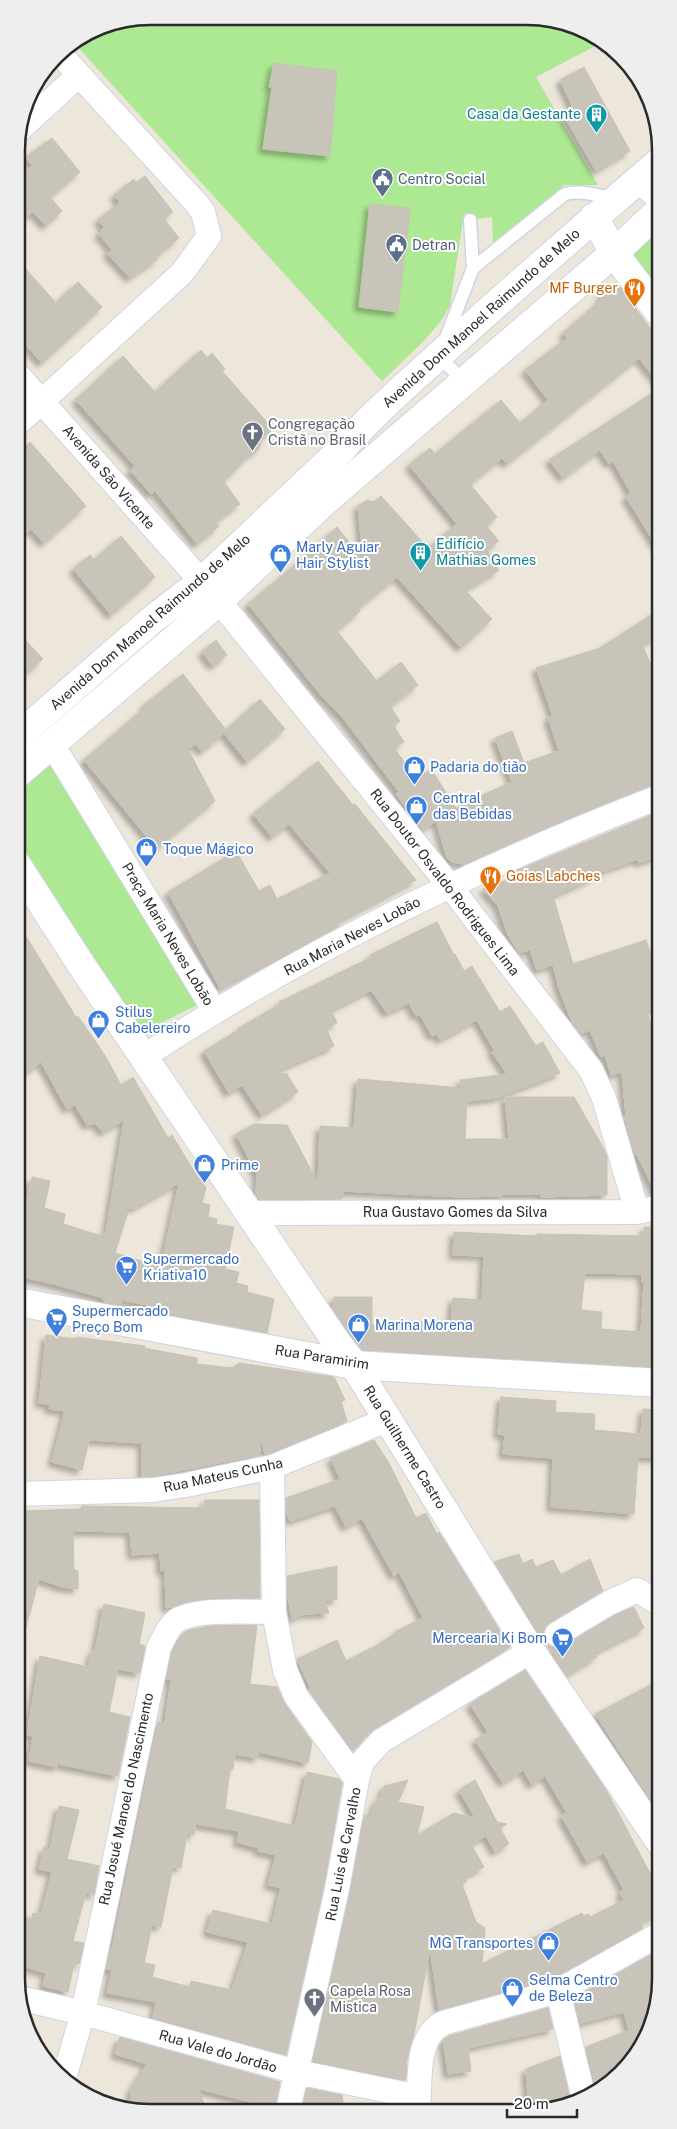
<svg xmlns="http://www.w3.org/2000/svg" width="677" height="2129" font-family="'Public Sans',sans-serif">
	<style>
		.green { fill: #ade893 }
		.building { fill: #c8c4ba; stroke: #c9c2b4; fill-rule: evenodd; filter: url(#shadow) }
		.lines { fill: none; stroke-linecap: round; stroke-linejoin: round }
		.service-casing { stroke: #d0d3e4; stroke-width: 15 }
		.minor-casing { stroke: #d0d3e4; stroke-width: 26 }
		.tertiary-casing { stroke: #d0d3e4; stroke-width: 30 }
		.secondary-casing { stroke: #d0d3e4; stroke-width: 30 }
		.service { stroke: #fff; stroke-width: 12 }
		.minor { stroke: #fff; stroke-width: 24 }
		.tertiary { stroke: #fff; stroke-width: 28 }
		.secondary { stroke: #fff; stroke-width: 28 }
		.labels { text-anchor: middle; stroke-width: 4; stroke-linejoin: round; paint-order: stroke }
		.culture-label { font-size: 14px; fill: #0d838f; stroke: #fff; text-anchor: end }
		.service-label { font-size: 14px; fill: #4e5e75; stroke: #fff; text-anchor: start }
		.food-label { font-size: 14px; fill: #c56008; stroke: #fff; text-anchor: end }
		.street-label { font-size: 14px; fill: #2a2a2a; stroke: #fff }
		.worship-label { font-size: 14px; fill: #5b616d; stroke: #fff; text-anchor: start }
		.shop-label { font-size: 14px; fill: #366cbe; stroke: #fff; text-anchor: start }
		.rim { fill: none; stroke: #2a2a2a; stroke-width: 2.5 }
	</style>
	<defs>
		<filter id="shadow"><feDropShadow dx="-4.5" dy="4.5" stdDeviation="2.5" flood-color="#0004"/></filter>
	</defs>
	<rect width="100%" height="100%" fill="#ede6db"/>
	<path class="green" d="M150 16 553 19 599 44 536 77 598 185H564L500 244 493 243 492 217 470 220 464 213 450 306 441 321 423 342 382 381 74 43 99 26Z
		M658 231V297L627 257Z
		M52 760 199 1004 143 1032 17 845V796Z"/>
	<path class="building" d="M274 63 337 71 330 156 263 149 272 87H269Z
		M584 67 630 151 596 171 564 116 574 110 560 80Z
		M52 138 80 172 50 197 62 211 46 226 33 212 17 227V180L32 165 26 157Z
		M145 176 173 212 164 219 179 238 156 256 158 259 130 278 107 253 112 250 99 234 104 227 98 220 120 202 114 195 134 179 136 183Z
		M370 204 410 208 398 312 359 307Z
		M17 259 56 303 78 282 102 307 42 363 17 335Z
		M617 283 658 339 659 384 639 358 507 464 502 458 470 484 497 517 486 526 499 541 487 550 499 570 465 590 492 619 461 648 397 577 358 608 360 611 337 631 377 681 401 662 418 685 390 706 400 721 394 726 404 742 394 748 417 779 431 769 456 808H458L467 802 512 782 495 738 512 731 524 763 559 751 548 717 553 716 536 668 600 648 659 610V636L642 645 659 682V784L586 811 464 864 452 862 447 858 436 821 423 830 396 794 399 792 343 718 320 694 248 604 314 549 337 527 363 559 358 506 367 500 374 502 381 496 428 548 457 524 409 465 430 448 435 454 501 400 520 423 548 400 525 370 567 338 563 333 602 299 600 296Z
		M201 350 207 358 212 353 225 369 222 371 273 429 262 439 259 449 248 456 224 482 240 504 215 522 219 526 197 544 155 491 151 494 130 470 135 466 76 400 123 356 155 392Z
		M659 389V550L626 497 631 493 613 461 609 464 600 450 563 478 549 460Z
		M30 442 86 506 44 543 31 529 17 541V454Z
		M121 536 155 577 111 615 73 569 90 555 94 560Z
		M17 631 43 659 17 682Z
		M216 640 227 655 213 666 202 652Z
		M183 674 226 730 260 699 285 729 247 762 224 733 202 752 196 744 188 749 215 801 156 848 84 760 146 707 144 705Z
		M318 761 353 805 355 804 416 880 337 922 339 926 220 988 168 892 236 851 259 891 270 885 277 899 330 873 289 824 272 837 253 814Z
		M659 812V856L639 863 638 859 592 875 593 878 553 896 573 964 646 940 659 978V1007L647 1010 659 1059 660 1194H656L637 1155H635L624 1116H626L622 1072 611 1075 605 1055 601 1057 590 1030 581 1034 573 1025 559 988 553 965 537 970 530 950 519 953 508 935 498 906 483 889 523 874 514 872 530 865Z
		M17 922 76 1017 78 1016 106 1057 121 1085 133 1077 168 1138 172 1135 195 1173 206 1187 202 1203 210 1205 208 1217 217 1219 216 1224 234 1227 225 1269 239 1272 236 1283 248 1286 247 1292 274 1299 267 1333 185 1317 166 1313 167 1309 122 1300 121 1305 104 1302 103 1298 54 1284 18 1276V1216L23 1217 32 1177 50 1181 44 1208 65 1214 63 1224 102 1236 103 1232 106 1233 124 1120 103 1132 95 1123 87 1125 75 1105 67 1109 41 1062 18 1079ZM179 1183 163 1257 154 1255 152 1264 115 1253 129 1208H134Z
		M437 922 454 955 455 954 464 971 472 966 500 1012 510 1006 536 1046 543 1042 560 1073 496 1098 467 1101 465 1139H509L505 1097H574L604 1149 607 1157V1195L541 1197V1194H502V1196L462 1197 343 1191 342 1199H259L256 1195 257 1174 236 1134 254 1124 287 1125 318 1183 320 1126 354 1128 358 1079 462 1088 460 1080 507 1074 492 1052 494 1050 477 1020 440 1040 437 1034 432 1036 420 1014 416 1016 409 1003 387 1013 371 990 331 1010 337 1023 326 1028 334 1046 274 1072 287 1074 298 1092 262 1115 242 1085 229 1093 204 1051 240 1029 239 1028 280 1004 279 1002 372 957 370 955Z
		M644 1227H660V1367L362 1350 333 1310 334 1297H372V1325L407 1326 408 1321 451 1324 453 1298 482 1300 484 1256 453 1255 454 1232 537 1236V1234L644 1236ZM585 1273 642 1274V1282H644L641 1332 601 1329 602 1312 581 1310Z
		M46 1335 76 1339V1337L145 1346 144 1348 197 1358V1364L232 1368 239 1363 334 1377 345 1400 341 1402 347 1421 265 1454 260 1435V1455L152 1476 142 1477V1443L89 1440 82 1470 52 1462 65 1411 49 1409 50 1404 39 1403Z
		M501 1397 556 1401 555 1412 595 1414 594 1430 641 1434 643 1409 660 1410V1458L638 1457 634 1514 551 1507 553 1458 503 1454 505 1435 498 1434Z
		M374 1440 389 1463 416 1518 426 1513 437 1534 439 1532 510 1647 374 1729 365 1735 361 1743 351 1748 308 1690H311L297 1659 337 1640 346 1661 379 1644 397 1632 396 1631 423 1618 399 1572 394 1576 362 1518 346 1527 335 1506 290 1521 286 1511V1498L340 1479 331 1458Z
		M205 1500H259L260 1598 207 1599 166 1608 165 1570 161 1571 160 1553 132 1555 130 1532 73 1531 74 1570 78 1571V1589L62 1587 39 1579 24 1634 18 1633V1511L81 1509 82 1506 204 1508Z
		M519 1554 523 1564 532 1559 536 1567 553 1560 561 1575 590 1559 603 1591 550 1622 545 1627 543 1635 545 1641 550 1646 557 1648 564 1646 615 1615 634 1607 644 1628 594 1653 597 1657 566 1675 494 1562Z
		M337 1566V1599L325 1600 329 1613 304 1614 292 1619 287 1592V1576Z
		M104 1604 145 1613 139 1644 145 1646 140 1673 118 1669 109 1712 130 1717 118 1776 58 1764 57 1767 29 1761 33 1736 27 1735 40 1656 88 1667 92 1651H95Z
		M257 1625 250 1684 277 1687 285 1704 312 1742 308 1763 259 1752 258 1758 235 1754 233 1769H230L225 1809 295 1826 307 1772 339 1779 342 1783 324 1886 286 2055 153 2018 156 2002 107 1993 112 1970 106 1969 110 1948 112 1949 158 1722 165 1723 171 1680 166 1679 172 1652 181 1635 189 1630 210 1626ZM195 1824 239 1831 237 1842 259 1848 258 1851 276 1855 268 1885 281 1888 272 1924 213 1910 207 1932 248 1942 232 1990 191 1981 190 1987 152 1977 155 1965 144 1963 152 1925 161 1927 173 1867 181 1868 187 1834 194 1835Z
		M525 1670 604 1786 651 1875 660 1870V1912L640 1923 643 1928 553 1978 439 2010 430 1948 414 2034 407 2059 406 2080 313 2061 350 1892 365 1815 370 1816 378 1798H381L384 1786 408 1780 398 1802 424 1807 417 1835 454 1813 475 1818 459 1790 475 1780 497 1822 507 1824 500 1828 509 1844 495 1852 486 1836 471 1844 484 1867 464 1877 467 1882 462 1884 476 1922 485 1928 482 1964 582 1913 584 1916 588 1914 590 1917 624 1900 620 1892 624 1890 604 1853 587 1862 561 1815 567 1813 545 1776 532 1785 523 1770 503 1783 475 1740 488 1732 470 1704Z
		M660 1680V1701L654 1705 660 1716V1814L595 1714Z
		M59 1806 79 1810 67 1859 99 1866 94 1895 86 1892 73 1941 84 1943 79 1964H74L68 1992 43 1986 46 1973 19 1965V1916L32 1919 33 1913 41 1915 52 1872 39 1869 44 1847 50 1849Z
		M656 1952 660 1962V1987L650 2030 627 2067 597 2092 586 2047 629 2030 624 2012 580 2023 574 1998Z
		M548 2008 553 2029 468 2048 471 2071 448 2074 443 2040 449 2036Z
		M120 2037 280 2082 275 2108 199 2089 206 2110H139L135 2107 131 2099V2090L147 2064 115 2054Z
		M560 2056 571 2103 556 2109 529 2110 526 2069Z
		M307 2088 342 2095 344 2110H302Z"/>
	<g class="lines">
		<defs>
			<path id="service" d="M470 220 473 268
				M463 381 439 356 473 268 565 194C581 190 598 195 614 199"/>
			<path id="minor" d="M20 129 79 75
				M17 374 219 601 449 885 591 1070 604 1098 637 1212
				M17 424 182 273 209 236 203 212 198 205 59 53
				M52 744 214 1010
				M143 1057C306 950 477 867 659 797
				M250 1213 637 1212 660 1207
				M272 1467 274 1612 285 1670 296 1696 357 1780
				M18 1494 153 1490 186 1485 272 1467 389 1419
				M557 1634 609 1603 637 1590 660 1604
				M558 1991 584 2099
				M19 1998 83 2013 297 2072 419 2097
				M64 2078 83 2013 159 1647C164 1638 168 1627 176 1621 195 1608 250 1612 274 1612
				M288 2110 337 1889 357 1780 362 1762 381 1741 531 1651
				M418 2110C421 2083 414 2038 443 2023L558 1991 660 1934"/>
			<path id="tertiary" d="M640 179 658 195
				M594 217 614 253 658 311
				M17 865 82 966 335 1340 354 1365 531 1651 660 1842"/>
			<path id="secondary" d="M17 737 153 619 201 582 342 449C373 413 410 382 446 349 516 286 587 224 658 163
				M17 774 219 601 324 502 614 253 658 212
				M18 1302 354 1365 660 1383"/>
		</defs>
		<use href="#service" class="service-casing"/>
		<use href="#minor" class="minor-casing"/>
		<use href="#tertiary" class="tertiary-casing"/>
		<use href="#secondary" class="secondary-casing"/>
		<use href="#service" class="service"/>
		<use href="#minor" class="minor"/>
		<use href="#tertiary" class="tertiary"/>
		<use href="#secondary" class="secondary"/>
	</g>
	<defs>
		<symbol id="building-pin" viewBox="-11 -11 22 30"><path d="M0 17L-7.5 6A9.5 9.5 0 1 1 7.5 6Z" fill="#0f9aa8" stroke="#fff"/><path d="M-4-6H4V6H1V3H-1V6H-4ZM-2.5-4.3h1.7v1.8h-1.7ZM.8-4.3h1.7v1.8H.8ZM-2.5-1h1.7V.8h-1.7ZM.8-1h1.7V.8H.8Z" fill="#fff"/></symbol>
		<symbol id="civic-pin" viewBox="-11 -11 22 30"><path d="M0 17L-7.5 6A9.5 9.5 0 1 1 7.5 6Z" fill="#5c6f8a" stroke="#fff"/><path d="M-.6-6.5H3V-4.5H.6V-3L4-1V1h2V6H-6V1h2V-1L-.6-3ZM-1.2 2.5V6h2.4V2.5Z" fill="#fff"/></symbol>
		<symbol id="restaurant-pin" viewBox="-11 -11 22 30"><path d="M0 17L-7.5 6A9.5 9.5 0 1 1 7.5 6Z" fill="#e8710a" stroke="#fff"/><path d="M-5-6h1v4h1v-4h1v4h1v-4h1v5L-1.5 .5V6h-2V.5L-5-1ZM5-6V6H3V1.5H1.5Q1.5-4 5-6Z" fill="#fff"/></symbol>
		<symbol id="church-pin" viewBox="-11 -11 22 30"><path d="M0 17L-7.5 6A9.5 9.5 0 1 1 7.5 6Z" fill="#6b7280" stroke="#fff"/><path d="M-1.2-6h2.4v3.5h3.3v2.4h-3.3V6h-2.4V-.1h-3.3v-2.4h3.3Z" fill="#fff"/></symbol>
		<symbol id="shop-pin" viewBox="-11 -11 22 30"><path d="M0 17L-7.5 6A9.5 9.5 0 1 1 7.5 6Z" fill="#3f7fe0" stroke="#fff"/><path d="M-5-2.5h2.3a2.7 3.5 0 0 1 5.4 0H5L5.5 6h-11ZM-1.5-2.5h3a1.5 2.3 0 0 0-3 0Z" fill="#fff"/></symbol>
		<symbol id="supermarket-pin" viewBox="-11 -11 22 30"><path d="M0 17L-7.5 6A9.5 9.5 0 1 1 7.5 6Z" fill="#3f7fe0" stroke="#fff"/><path d="M-6-5.5h2.5l.6 2H6L4.5 2H-2.5L-4.4-4H-6ZM-1.5 3.2a1.3 1.3 0 1 0 .1 0ZM3 3.2a1.3 1.3 0 1 0 .1 0Z" fill="#fff"/></symbol>
	</defs>
	<g fill-rule="evenodd">
		<use href="#building-pin" x="584" y="102" width="25" height="34"/>
		<use href="#civic-pin" x="370" y="166" width="25" height="34"/>
		<use href="#civic-pin" x="384" y="232" width="25" height="34"/>
		<use href="#restaurant-pin" x="622" y="276" width="25" height="34"/>
		<use href="#church-pin" x="240" y="420" width="25" height="34"/>
		<use href="#building-pin" x="408" y="540" width="25" height="34"/>
		<use href="#shop-pin" x="268" y="542" width="25" height="34"/>
		<use href="#shop-pin" x="402" y="754" width="25" height="34"/>
		<use href="#shop-pin" x="404" y="794" width="25" height="34"/>
		<use href="#shop-pin" x="134" y="836" width="25" height="34"/>
		<use href="#restaurant-pin" x="478" y="864" width="25" height="34"/>
		<use href="#shop-pin" x="86" y="1008" width="25" height="34"/>
		<use href="#shop-pin" x="192" y="1152" width="25" height="34"/>
		<use href="#supermarket-pin" x="114" y="1254" width="25" height="34"/>
		<use href="#supermarket-pin" x="44" y="1306" width="25" height="34"/>
		<use href="#shop-pin" x="346" y="1312" width="25" height="34"/>
		<use href="#supermarket-pin" x="550" y="1626" width="25" height="34"/>
		<use href="#shop-pin" x="536" y="1930" width="25" height="34"/>
		<use href="#shop-pin" x="500" y="1976" width="25" height="34"/>
		<use href="#church-pin" x="302" y="1986" width="25" height="34"/>
	</g>
	<g class="labels">
		<g class="culture-label">
			<text x="581" y="119">Casa da Gestante</text>
			<text x="436" y="549" text-anchor="start">Edifício<tspan x="436" dy="16">Mathias Gomes</tspan></text>
		</g>
		<g class="service-label">
			<text x="398" y="184">Centro Social</text>
			<text x="412" y="250">Detran</text>
		</g>
		<g class="food-label">
			<text x="618" y="293">MF Burger</text>
			<text x="506" y="881" text-anchor="start">Goias Labches</text>
		</g>
		<g class="street-label">
			<text transform="translate(481 318) rotate(-42)" y="5">Avenida Dom Manoel Raimundo de Melo</text>
			<text transform="translate(109 477) rotate(49)" y="5">Avenida São Vicente</text>
			<text transform="translate(150 622) rotate(-41)" y="5">Avenida Dom Manoel Raimundo de Melo</text>
			<text transform="translate(445 882) rotate(52)" y="5">Rua Doutor Osvaldo Rodrigues Lima</text>
			<text transform="translate(168 934) rotate(59)" y="5">Praça Maria Neves Lobão</text>
			<text transform="translate(352 936) rotate(-28)" y="5">Rua Maria Neves Lobão</text>
			<text x="455" y="1217">Rua Gustavo Gomes da Silva</text>
			<text transform="translate(322 1357) rotate(9)" y="5">Rua Paramirim</text>
			<text transform="translate(405 1447) rotate(58)" y="5">Rua Guilherme Castro</text>
			<text transform="translate(223 1475) rotate(-12)" y="5">Rua Mateus Cunha</text>
			<text transform="translate(126 1799) rotate(-78)" y="5">Rua Josué Manoel do Nascimento</text>
			<text transform="translate(343 1854) rotate(-79)" y="5">Rua Luis de Carvalho</text>
			<text transform="translate(218 2051) rotate(16)" y="5">Rua Vale do Jordão</text>
		</g>
		<g class="worship-label">
			<text x="268" y="429">Congregação<tspan x="268" dy="16">Cristã no Brasil</tspan></text>
			<text x="330" y="1996">Capela Rosa<tspan x="330" dy="16">Mistica</tspan></text>
		</g>
		<g class="shop-label">
			<text x="296" y="552">Marly Aguiar<tspan x="296" dy="16">Hair Stylist</tspan></text>
			<text x="430" y="772">Padaria do tião</text>
			<text x="433" y="803">Central<tspan x="433" dy="16">das Bebidas</tspan></text>
			<text x="163" y="854">Toque Mágico</text>
			<text x="115" y="1017">Stilus<tspan x="115" dy="16">Cabelereiro</tspan></text>
			<text x="221" y="1170">Prime</text>
			<text x="143" y="1264">Supermercado<tspan x="143" dy="16">Kriativa10</tspan></text>
			<text x="72" y="1316">Supermercado<tspan x="72" dy="16">Preço Bom</tspan></text>
			<text x="375" y="1330">Marina Morena</text>
			<text x="547" y="1643" text-anchor="end">Mercearia Ki Bom</text>
			<text x="533" y="1948" text-anchor="end">MG Transportes</text>
			<text x="529" y="1985">Selma Centro<tspan x="529" dy="16">de Beleza</tspan></text>
		</g>
	</g>
	<path d="M0 0H677V2129H0ZM150 25H527A125 125 0 0 1 652 150V1979A125 125 0 0 1 527 2104H150A125 125 0 0 1 25 1979V150A125 125 0 0 1 150 25Z" fill="#eee" fill-rule="evenodd"/>
	<path class="rim" d="M150 25H527A125 125 0 0 1 652 150V1979A125 125 0 0 1 527 2104H150A125 125 0 0 1 25 1979V150A125 125 0 0 1 150 25Z"/>
	<path d="M507 2109v8h70v-8" fill="none" stroke="#2a2a2a" stroke-width="2.5"/>
	<text x="514" y="2109" font-size="15" fill="#2a2a2a" stroke="#ffffff" stroke-width="4" paint-order="stroke">20 m</text>
</svg>
